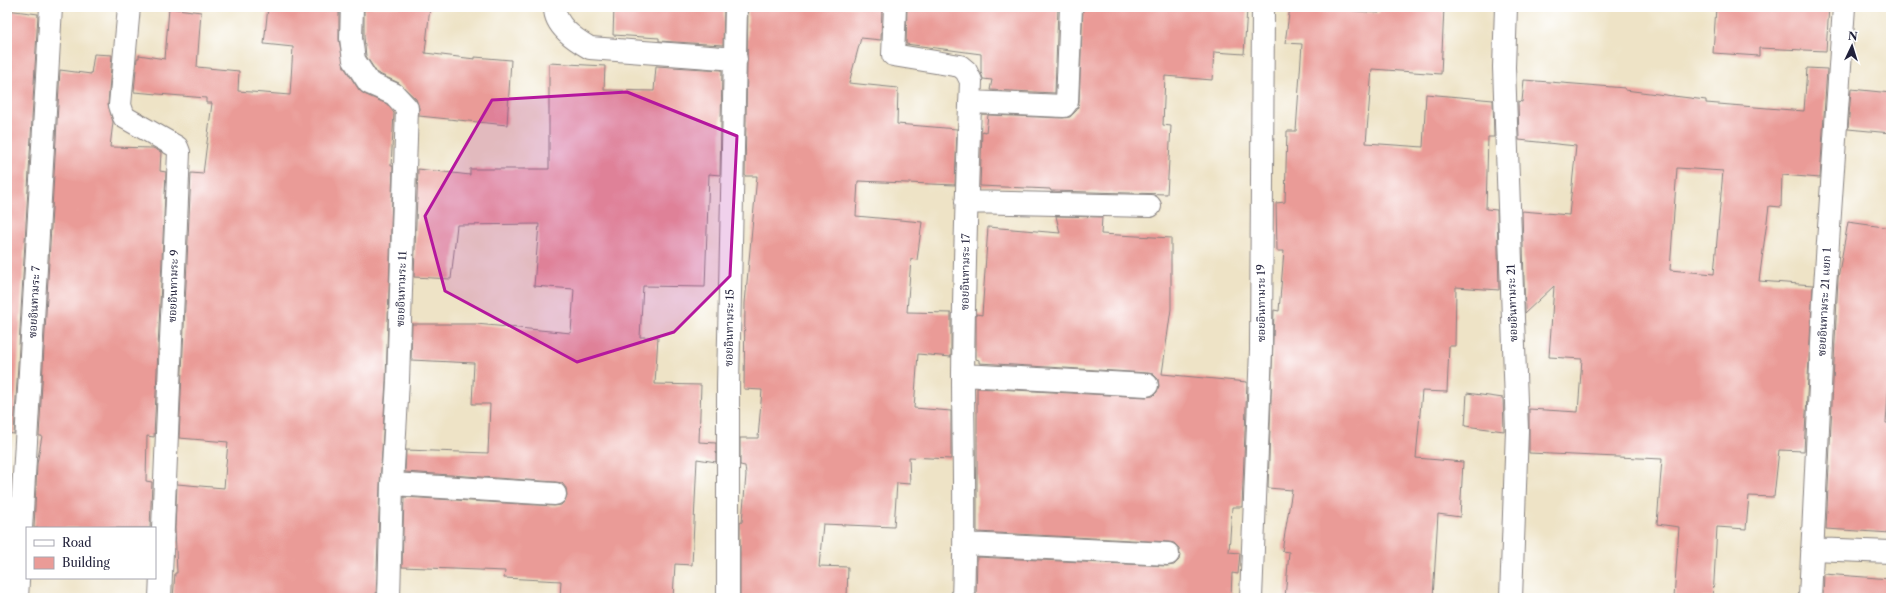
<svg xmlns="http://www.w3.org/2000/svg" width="1898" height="605" font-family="'Libre Caslon Text','Noto Serif Thai',serif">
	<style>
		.building { fill: #ea9b97; fill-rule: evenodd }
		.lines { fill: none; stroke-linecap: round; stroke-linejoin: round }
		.minor-casing { stroke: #888280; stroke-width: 24 }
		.minor { stroke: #fff; stroke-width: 22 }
		.marked { fill: #b5179e; fill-opacity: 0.2; stroke: #b5179e; stroke-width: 3; stroke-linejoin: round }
		.labels { text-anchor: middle; stroke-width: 4; stroke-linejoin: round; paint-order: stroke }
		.street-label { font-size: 11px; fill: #22223b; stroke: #fff }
	</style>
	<rect width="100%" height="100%" fill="#fff"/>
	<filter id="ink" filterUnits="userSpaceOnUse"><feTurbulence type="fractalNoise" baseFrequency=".025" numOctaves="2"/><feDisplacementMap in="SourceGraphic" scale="8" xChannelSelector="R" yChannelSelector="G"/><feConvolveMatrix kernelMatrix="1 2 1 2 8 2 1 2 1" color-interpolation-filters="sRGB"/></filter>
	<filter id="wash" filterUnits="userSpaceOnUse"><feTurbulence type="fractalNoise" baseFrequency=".012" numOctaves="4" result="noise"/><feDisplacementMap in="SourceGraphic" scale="16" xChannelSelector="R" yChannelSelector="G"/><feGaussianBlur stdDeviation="0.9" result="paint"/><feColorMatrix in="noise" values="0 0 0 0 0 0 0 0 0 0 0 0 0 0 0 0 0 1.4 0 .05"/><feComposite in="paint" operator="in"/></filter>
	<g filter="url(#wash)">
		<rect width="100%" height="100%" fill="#eee3c6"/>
		<g id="blocks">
			<path class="building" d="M268 7H339V40L344 67 359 90 364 94 387 104 394 113 391 166H393L386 380 380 484 376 598H173L175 573H177L175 528 177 484 224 488 228 442 179 438 191 173 203 174 212 103H206V98L134 92 137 58H139V55L165 59 169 8 201 12 197 67 239 71 238 91 290 95 293 47 264 44Z
				M364 7H430L425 53 475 59V57L511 60 507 125 419 116V108L416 99 399 83 377 73 366 56 364 37Z
				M614 7H724L723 45 659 41V38L613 35Z
				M748 7H882L881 40 861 38 849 83 898 88 897 124 957 129 955 185 858 181 856 216 922 222 917 260 911 259 907 312 951 313V357L918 354 914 408 951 411V459L909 457 910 484 897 483 894 527 823 524 819 566 848 567 847 598H740V523L742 522 746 475 745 466 740 465V438H758L762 390 744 389 745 303 757 176H745Z
				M907 7H1058L1055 93 990 90 992 80 983 79 981 72V54L906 44Z
				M1083 7H1214L1247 9 1244 54 1214 52 1212 80 1165 76 1163 125 1171 126 1167 194 1051 191 1050 189 980 186 982 131 986 132 988 115 1063 118 1070 117 1077 110 1079 103Z
				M1290 7H1312L1379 13V7H1444L1441 74 1372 69 1366 143 1423 147 1426 94 1493 100 1494 137H1488L1486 209 1497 210 1499 290 1456 287 1455 346H1449L1447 392 1422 391 1416 458 1463 462 1460 517 1438 514 1433 598H1285L1289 552 1282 551 1292 490 1268 488 1274 310 1279 311 1284 251H1277L1276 203 1285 202 1287 131H1296L1302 44 1285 43Z
				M1716 7H1829L1826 51 1759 48V56L1713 53Z
				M7 10 38 14 14 434 7 433Z
				M94 54 112 55 108 104 113 122 110 147 153 148 161 152 160 171 166 172 154 437 147 436 146 481 152 482 150 528H34L37 464 42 436H39L60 70 91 74Z
				M549 63 605 66 604 90 654 91 656 66 722 70 720 175 709 174 705 287 643 286 640 337H658L655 384 701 385 699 442 716 443V462L697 459 692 565 675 564 673 598H560L561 581 504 578 505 571 402 567 404 497 554 506 561 505 565 501 567 495 566 488 562 483 556 482 405 472 406 450 488 453 490 404H472L474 363 411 360 412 324H476L571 333 574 289 534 286 539 224 457 225 451 279 414 277 418 169 470 175V169H549Z
				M1807 68 1827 69 1820 178 1782 175 1781 207 1769 206 1759 281 1813 285 1804 451 1779 450 1774 497 1749 496 1746 529 1717 527 1713 598H1674L1679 527 1657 524 1662 459 1529 453V409L1578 412 1582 359 1549 357 1554 286 1525 313 1522 211 1569 215 1576 146 1519 140 1518 101 1522 102 1524 80 1625 88V90L1706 100V103L1804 111ZM1677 168 1723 171 1714 274 1670 270Z
				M1851 89 1891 93V133L1848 129Z
				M1056 216 1102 217 1101 234 1171 238V309L1162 374 1247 382 1242 507H1232L1229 552 1240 553 1238 574 1232 573 1231 598H976L977 557 1167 566 1174 565 1179 560 1180 555 1179 548 1174 543 1169 542 977 532V388L1146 397 1153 396 1157 392 1159 386 1158 379 1153 374 1148 373 979 363V360L976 359V314L982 315 988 227 1060 233Z
				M1848 222 1891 228V370H1890L1886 423H1891V533L1826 529 1838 278Z
				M1467 393 1503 398 1504 431 1465 426Z
				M1824 574 1891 579V598H1823Z"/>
		</g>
	</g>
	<g filter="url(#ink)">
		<use href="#blocks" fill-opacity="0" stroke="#888280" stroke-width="1"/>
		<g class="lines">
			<defs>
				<path id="minor" d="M129 7 120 105 124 117 177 147 179 152 160 598
					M352 7 351 38 354 60 369 83 394 94 407 108 398 381 392 484 389 598
					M555 7C554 26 576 40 590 48L736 59
					M895 7 893 55 960 66 966 71 971 81C967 178 964 276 963 374 963 449 966 523 963 598
					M1506 7 1504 67 1517 430 1511 598
					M970 102 1064 106 1067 102 1071 7
					M966 202 1150 206
					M963 375 1147 385
					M392 484 555 494
					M965 544 1168 554
					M1812 549 1891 552
					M17 598 51 7
					M728 598V385L736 7
					M1251 598 1261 350 1263 7
					M1810 598 1824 301 1844 7"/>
			</defs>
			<use href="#minor" class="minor-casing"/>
			<use href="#minor" class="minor"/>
		</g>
	</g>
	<path class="marked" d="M627 92 737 136 730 276 674 332 577 362 445 291 425 216 492 100Z"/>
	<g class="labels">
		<g class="street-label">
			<text transform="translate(965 272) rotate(-89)" y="4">ซอยอินทามระ 17</text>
			<text transform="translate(173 286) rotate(-88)" y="4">ซอยอินทามระ 9</text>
			<text transform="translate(401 289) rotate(-88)" y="4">ซอยอินทามระ 11</text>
			<text transform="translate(34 302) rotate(-87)" y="4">ซอยอินทามระ 7</text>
			<text transform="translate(1824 302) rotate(-87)" y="4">ซอยอินทามระ 21 แยก 1</text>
			<text transform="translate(1261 303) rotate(-90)" y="4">ซอยอินทามระ 19</text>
			<text transform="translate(1512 303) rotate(-92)" y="4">ซอยอินทามระ 21</text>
			<text transform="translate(729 328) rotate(-89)" y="4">ซอยอินทามระ 15</text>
		</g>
	</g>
	<rect width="1898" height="605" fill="none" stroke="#fff" stroke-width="24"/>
	<rect x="26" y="527" width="130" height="52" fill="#ffffff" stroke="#a7a7b1"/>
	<rect x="34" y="540" width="20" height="6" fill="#ffffff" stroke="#a7a7b1"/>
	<text x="62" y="547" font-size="12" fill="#22223b">Road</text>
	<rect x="34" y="557" width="20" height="12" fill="#ea9b97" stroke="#a7a7b1"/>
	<text x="62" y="567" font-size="12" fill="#22223b">Building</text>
	<g transform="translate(1852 46) rotate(4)" stroke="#ffffff" stroke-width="3" paint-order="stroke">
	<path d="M0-3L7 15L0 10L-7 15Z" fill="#22223b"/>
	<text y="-6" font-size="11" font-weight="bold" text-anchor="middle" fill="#22223b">N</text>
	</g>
</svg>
